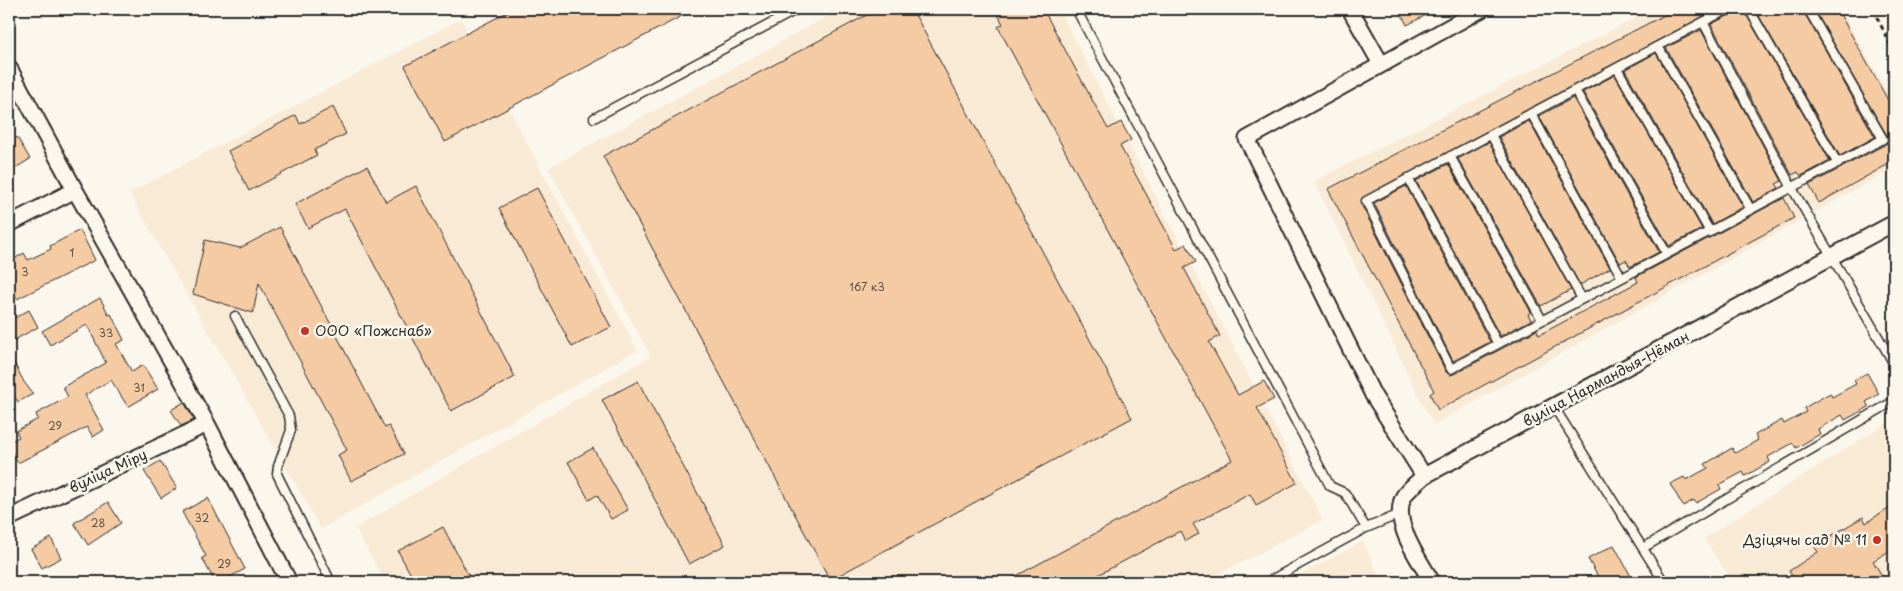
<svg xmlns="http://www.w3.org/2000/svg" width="1903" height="591" font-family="'Playpen Sans',sans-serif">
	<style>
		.built { fill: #f9ead6 }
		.building { fill: #f5cba4; stroke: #2b2b2b }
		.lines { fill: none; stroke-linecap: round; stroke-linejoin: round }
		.service-casing { stroke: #2b2b2b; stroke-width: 11 }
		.minor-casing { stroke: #2b2b2b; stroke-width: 19 }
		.path { stroke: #2b2b2b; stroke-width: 3; stroke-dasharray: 5 4; stroke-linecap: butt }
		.service { stroke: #fbf7ec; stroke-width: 8 }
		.minor { stroke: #fbf7ec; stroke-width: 15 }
		.poi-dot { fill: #c8321e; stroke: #fbf7ec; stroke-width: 2 }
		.labels { text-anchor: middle; stroke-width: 5; stroke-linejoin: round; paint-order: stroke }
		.number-label { font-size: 11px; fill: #5e5349 }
		.poi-label { font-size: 14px; fill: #2b2b2b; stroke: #fbf7ec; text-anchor: start }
		.street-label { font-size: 14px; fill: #2b2b2b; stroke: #fbf7ec }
	</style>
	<rect width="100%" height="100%" fill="#fbf7ec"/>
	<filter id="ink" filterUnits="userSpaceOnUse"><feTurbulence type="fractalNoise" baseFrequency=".02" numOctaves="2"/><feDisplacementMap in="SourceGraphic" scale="10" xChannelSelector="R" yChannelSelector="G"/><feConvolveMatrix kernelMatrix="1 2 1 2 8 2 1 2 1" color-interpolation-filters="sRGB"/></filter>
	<g filter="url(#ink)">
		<path class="built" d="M842 9H1059L1323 520 1204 582H385L355 528 651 356 548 168Z
			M1654 9H1840L1894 104V168L1433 425 1314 181Z
			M461 19 637 350 321 529 129 193Z
			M1887 423 1894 436V582H1732L1704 538Z
			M1363 541 1381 582H1287Z"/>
		<path class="building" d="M513 9H695L445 142 405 66Z
			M878 9H912L1132 418 830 580 603 156Z
			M995 9H1043L1108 129 1121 122 1131 140 1120 146 1176 249 1186 244 1196 262 1184 268 1220 336 1209 342 1238 395 1264 381 1274 399 1257 408 1297 483 1256 505 1250 494 1193 524 1199 534 1185 541 1180 531 1085 582H1005L1232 460 998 27 1003 24Z
			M1399 9H1438L1407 25Z
			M1676 9H1717L1362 198 1361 204 1446 372 1450 375 1454 374 1537 330 1539 335 1638 282 1636 277 1784 198 1794 218 1438 410 1430 394 1434 391 1328 189Z
			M1735 9H1743L1830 161 1803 175H1800L1798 172 1792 175 1711 24 1732 14Z
			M1755 9H1802L1875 137 1840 156Z
			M1814 9H1837L1894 111V161L1819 203 1809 185 1886 144 1889 139Z
			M1701 30 1782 181 1776 184 1779 188 1753 202 1666 48Z
			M1656 53 1743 207 1712 224 1625 70Z
			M1615 75 1702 229 1669 246 1583 92Z
			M1573 98 1659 252 1630 267 1626 260 1620 263 1539 116Z
			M333 107 346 134 314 150 317 155 249 191 228 151 296 115 300 124Z
			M1529 121 1610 268 1580 285 1499 137Z
			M17 137 30 159 9 172V142Z
			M1489 142 1571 290 1541 306 1458 159Z
			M1448 164 1531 312 1528 314 1531 320 1500 336 1416 181Z
			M367 166 386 202 416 186 515 377 451 411 345 209 308 228 295 204Z
			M1406 186 1490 342 1453 361 1374 203Z
			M537 188 611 327 572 347 499 208Z
			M280 227 385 428 389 426 404 454 351 481 338 455 347 450 259 283 253 313 193 294 205 240 240 248Z
			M80 230 95 260 17 299 9 282V262L24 253 28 260 51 249 50 246Z
			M100 298 109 315 111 314 124 340 116 344 132 372 143 365 158 389 128 407 111 380 85 395 104 430 93 437 87 427 18 463 9 447V442L19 437 16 431 38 419 36 414 68 397 63 387 106 363 87 325 50 345 42 331Z
			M29 310 38 327 9 343V321Z
			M9 353 24 382 33 394 18 402 9 387Z
			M1867 373 1879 394 1866 402 1869 407 1845 420 1842 415 1818 429 1820 434 1796 448 1793 443 1768 457 1770 462 1745 476 1743 472 1719 485 1721 489 1696 503 1694 500 1683 506 1670 484 1684 477 1686 480 1708 468 1705 464 1732 448 1735 453 1758 440 1755 435 1782 420 1784 424 1806 412 1804 408 1830 393 1832 397 1856 384 1854 380Z
			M638 381 725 545 689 564 602 400Z
			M184 402 194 420 181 426 171 410Z
			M593 448 628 510 611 519 597 495 589 500 568 462Z
			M160 461 177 488 161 498 144 471Z
			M208 498 245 569 220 582H215L202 558 206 556 182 512Z
			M108 502 121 523 88 545 74 523Z
			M1894 504V548L1873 561 1886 582H1858L1852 574 1839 582H1796L1789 571 1818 552 1814 546 1863 517 1866 523Z
			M443 527 472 582H415L398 551Z
			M51 538 61 558 42 568 31 549Z
			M1614 545 1634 582H1601L1588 559Z"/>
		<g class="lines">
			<defs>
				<path id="service" d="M1076 9 1330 486 1345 493 1366 528
					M1749 9 1838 164
					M1808 9 1883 139 1451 369 1366 201 1703 22 1792 188 1894 364
					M1703 22 1729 9
					M1658 46 1751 210
					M1617 68 1710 232
					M1575 90 1667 254
					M1531 113 1622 278
					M594 118 798 9
					M1491 135 1582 299
					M1450 156 1542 320
					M1408 178 1498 344
					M235 316 289 416 291 430 278 466 277 474 331 582
					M1554 407 1664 582
					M1643 548 1894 401
					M1267 582 1366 528 1400 514"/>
				<path id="minor" d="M1350 9 1381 64
					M9 68 75 190 207 424 289 582
					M9 224 75 190
					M1424 476 1373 395 1247 139 1482 9
					M9 518 207 424
					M1432 582C1420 561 1390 521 1404 496 1408 489 1418 482 1424 476L1894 223"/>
			</defs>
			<use href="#service" class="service-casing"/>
			<use href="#minor" class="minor-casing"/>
			<path class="path" d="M1873 9 1891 46 1894 49"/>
			<use href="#service" class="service"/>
			<use href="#minor" class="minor"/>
		</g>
	</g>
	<g class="poi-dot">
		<circle cx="305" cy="331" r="5"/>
		<circle cx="1877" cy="540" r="5"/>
	</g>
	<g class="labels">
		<g class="number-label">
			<text x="72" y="257">1</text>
			<text x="25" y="276">3</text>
			<text x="867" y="291">167 к3</text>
			<text x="106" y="337">33</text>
			<text x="139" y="392">31</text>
			<text x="55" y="430">29</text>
			<text x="202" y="522">32</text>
			<text x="98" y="527">28</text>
			<text x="224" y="568">29</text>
		</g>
		<g class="poi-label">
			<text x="315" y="336">ООО «Пожснаб»</text>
			<text x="1867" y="545" text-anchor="end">Дзіцячы сад № 11</text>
		</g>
		<g class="street-label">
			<text transform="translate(1606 379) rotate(-28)" y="5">вуліца Нармандыя-Нёман</text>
			<text transform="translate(108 471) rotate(-25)" y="5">вуліца Міру</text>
		</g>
	</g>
	<rect width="1903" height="591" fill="none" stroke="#fbf7ec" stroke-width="30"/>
	<rect x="15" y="15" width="1873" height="561" fill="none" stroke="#2b2b2b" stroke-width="2" filter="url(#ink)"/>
</svg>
